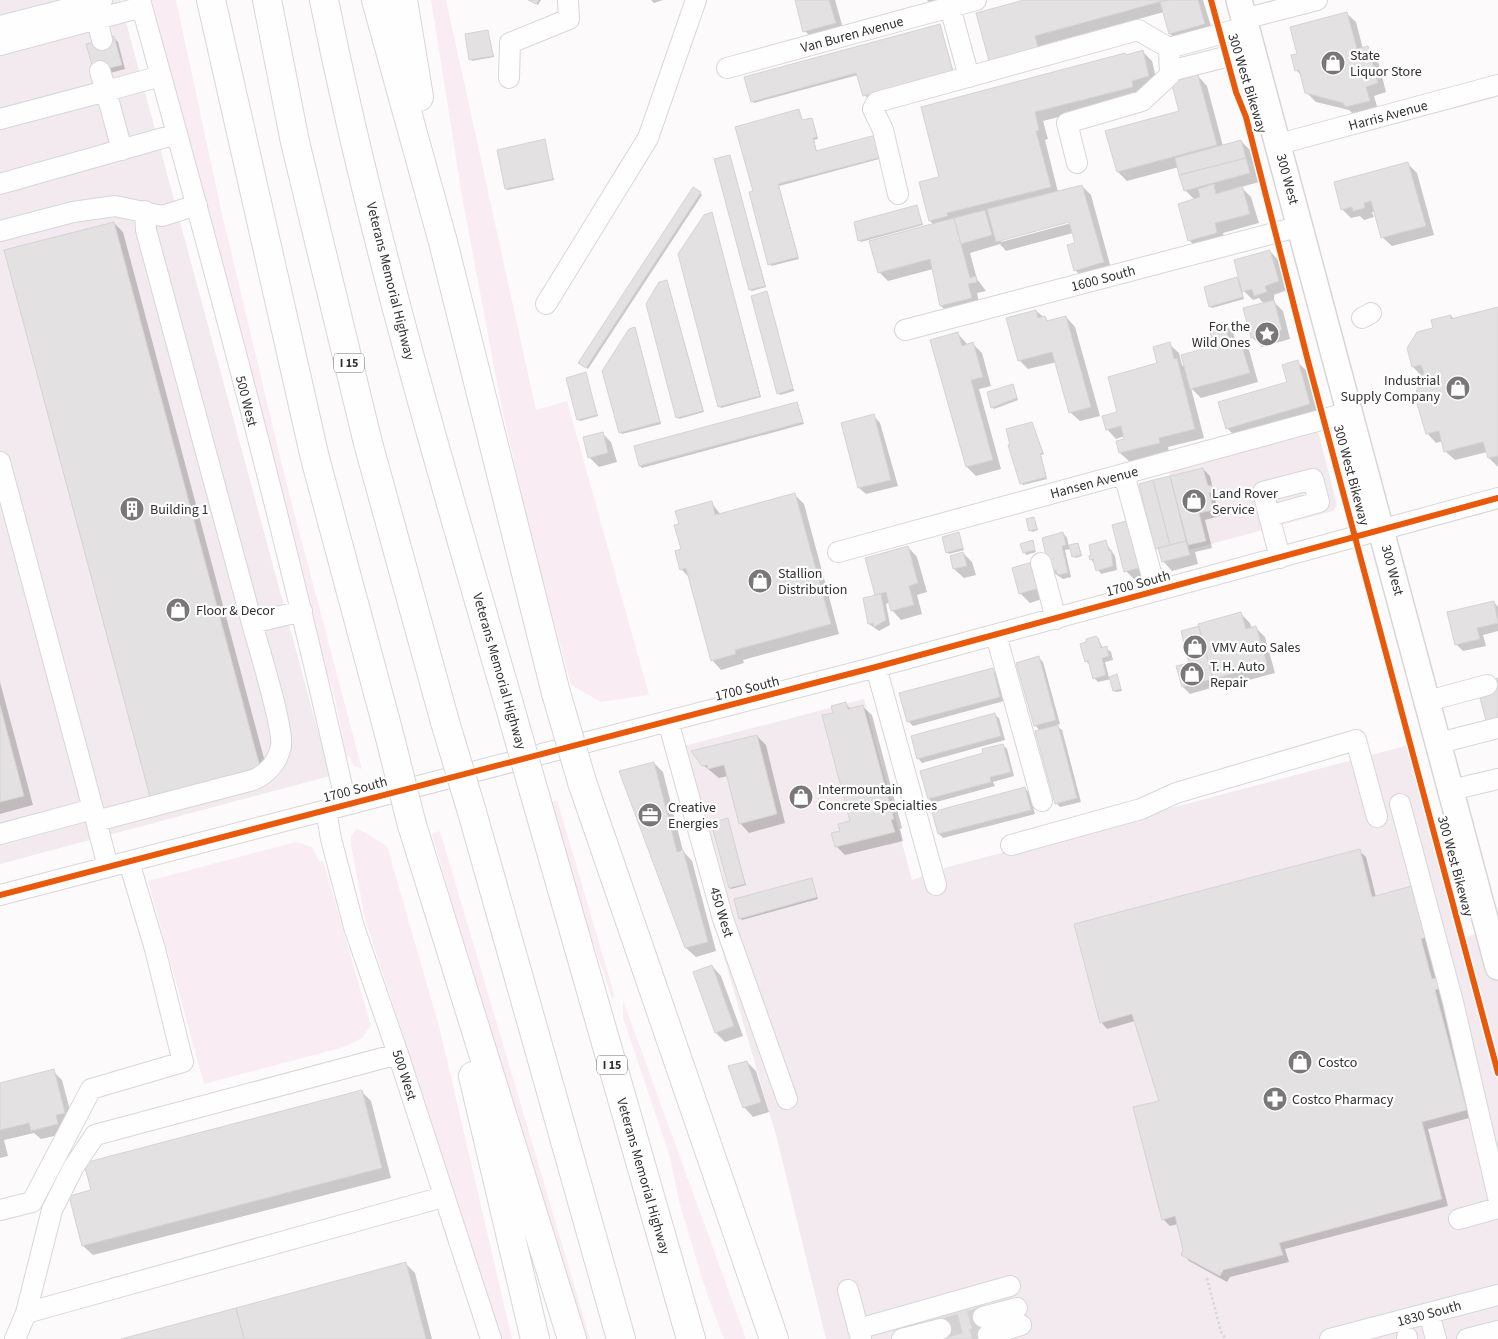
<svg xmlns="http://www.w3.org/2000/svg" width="1498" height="1339" font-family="'Source Sans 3',sans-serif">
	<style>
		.built { fill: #f2eaee }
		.green { fill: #faecf3 }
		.shadow { fill: #0003; fill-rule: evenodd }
		.building { fill: #e3e1e2; stroke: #d5d3d4 }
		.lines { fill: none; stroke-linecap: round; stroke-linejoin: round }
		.minor-tunnel { stroke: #d4d2d3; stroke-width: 20; stroke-dasharray: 20 10; stroke-linecap: butt }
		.minor-casing { stroke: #d8d6d7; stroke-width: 22 }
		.major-casing { stroke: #d8d6d7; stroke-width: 28 }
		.highway-casing { stroke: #d8d6d7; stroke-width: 30 }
		.path { stroke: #d8d7d7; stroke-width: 2.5; stroke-dasharray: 2.5 2.5; stroke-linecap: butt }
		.minor { stroke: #fffeff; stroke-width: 20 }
		.major { stroke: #fffeff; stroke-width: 25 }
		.highway { stroke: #fffeff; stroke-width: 28 }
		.highway-bridge-casing { stroke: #d8d6d7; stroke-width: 30; stroke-linecap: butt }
		.highway-bridge { stroke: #fffeff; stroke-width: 28 }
		.cycleway-casing { stroke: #fff; stroke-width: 9 }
		.cycleway { stroke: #e8590c; stroke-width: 6 }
		.labels { text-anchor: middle; stroke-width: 4.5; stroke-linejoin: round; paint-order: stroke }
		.shield { fill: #fff; stroke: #706e6f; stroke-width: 1 }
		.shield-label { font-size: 12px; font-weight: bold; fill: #323031 }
		.street-label { font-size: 14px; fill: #323031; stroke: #fff }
		.poi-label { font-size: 14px; fill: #323031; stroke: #fff; text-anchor: start }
	</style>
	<rect width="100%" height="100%" fill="#fdfafc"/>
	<path class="built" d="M0 0H120L330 776 0 864Z
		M1317 427 1337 505 1333 511 1189 550 1168 467Z
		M864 699 912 880 948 867 1409 745 1462 938 1498 928V1339H826L777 1139 717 933 730 927 684 746Z"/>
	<path class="green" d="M146 0H176L222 214 286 482 362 769 354 766 349 756 346 757 336 703 304 598Z
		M431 0H446L536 410 567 401 649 695 601 702 571 685 532 541 501 404 463 202Z
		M557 800 615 997 612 998 584 916 550 802Z
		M357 828 387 846 440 1030 512 1339H502L365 919 351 845V837Z
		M440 831 590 1339H578L432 834Z
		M296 842 312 847 319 861H323L371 1026 362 1038 344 1047 204 1084 148 881Z
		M623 1000 746 1339H724L706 1291 680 1205 669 1154 623 1018Z"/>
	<path class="shadow" d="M528 0H541L538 5Z
		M651 0H663L654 3Z
		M796 0H835L844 32 814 40 805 31Z
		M927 0H948L931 5Z
		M1029 0H1203L1213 33 1179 43 1170 34 1164 12 1043 45 1047 57 999 70Z
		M1346 13 1356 22 1363 49 1368 48 1377 57 1386 92 1374 96 1378 110 1355 116 1349 110 1316 102 1306 92 1301 75 1296 70Z
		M940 25 954 73 866 97 858 75 754 103 752 101Z
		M488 31 494 57 472 61 471 59Z
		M114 38 118 42 125 69 99 76Z
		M1142 51 1152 61 1158 85 1142 96 1043 121 1048 139 1045 140 1058 192 1082 186 1091 195 1112 272 1084 279 1075 270 1076 244 1073 233 1006 251 1000 244 970 253 977 279 986 291 977 293 980 307 951 315 941 306 933 269 888 281 879 272 934 225 930 221 921 183 940 178 922 107ZM1075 219V222L1001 242V239Z
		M1198 76 1207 86 1223 146 1241 141 1250 150 1259 182 1241 187 1251 197 1259 223 1223 233 1226 242 1198 249 1189 240 1195 200 1185 190 1179 167 1127 181 1118 172 1181 112Z
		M799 111 803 121 811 119 813 121 818 139 814 140 817 152 876 136 883 158 779 186 799 259 771 266 754 192Z
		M544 141 554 180 508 190 506 189Z
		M730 156 766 287 752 291 750 290Z
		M1408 164 1417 173 1434 235 1392 246 1382 237 1376 211 1372 212 1374 217 1364 220 1360 216 1351 218 1342 209Z
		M700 193 702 195 588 369 581 364Z
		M917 207 923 225 861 242 859 240Z
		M712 214 761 397 721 408 719 406Z
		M114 223 123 232 269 777 161 805Z
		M1270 251 1279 261 1287 290 1274 295V302L1283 311 1290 339 1262 347 1252 337 1264 304 1259 298 1253 300 1241 288 1244 299 1212 308 1210 306 1237 279 1241 283Z
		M667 281 704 412 679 419 678 417Z
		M767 293 794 391 780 395 778 393Z
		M1498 308V467L1489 458 1487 452 1455 460 1445 451 1443 441 1436 443 1427 433 1422 376 1413 367 1434 329 1451 316 1455 320Z
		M1036 311 1050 322 1066 317 1075 327 1100 416 1080 421 1070 412 1057 362 1028 369 1019 360Z
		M1224 323 1233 332 1236 342 1240 341 1249 350 1258 382 1201 398 1191 388 1204 438 1168 447 1169 452 1130 462 1120 453 1118 442 1126 440 1125 436 1116 439 1107 429 1159 364 1169 344 1179 353 1182 365 1186 369 1215 347Z
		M635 328 661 424 622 434 620 432Z
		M958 334 968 345 973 344 982 353 991 386 979 389 1001 469 976 476 967 467Z
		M1297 362 1307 371 1319 414 1236 437 1227 428 1288 383Z
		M585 374 598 416 580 421 578 419Z
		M1013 386 1018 400 994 409 992 407Z
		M797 403 804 424 642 468 640 466 635 447Z
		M874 416 880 423 898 486 866 494 859 488Z
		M1031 423 1044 454 1041 455 1047 479 1023 485 1021 483Z
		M602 433 611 442 617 462 599 467 590 458 584 438Z
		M1203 469 1210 476 1213 489 1219 498 1215 499 1220 516 1205 520 1212 548 1195 552 1198 564 1172 571 1163 561 1161 552 1157 548 1140 485Z
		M795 495 804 504 839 634 743 660 744 663 721 670 712 660 690 578 681 569 680 525 711 502 721 515Z
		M1034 518 1038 530 1032 532 1030 530Z
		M1114 526 1151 576 1135 580 1126 571Z
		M1063 533 1067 538 1069 547 1077 544 1079 546 1082 556 1075 558 1071 549 1065 550 1071 577 1063 579 1051 571Z
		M958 534 964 550 949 554 947 552Z
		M1032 542 1036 552 1026 555 1022 545Z
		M1105 542 1115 556 1117 570 1101 574 1091 559Z
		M908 547 917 557 927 592 917 595 922 614 901 620 892 610 890 602 886 604 890 625 879 631 869 624 877 596 866 559Z
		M963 553 972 562 976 575 964 578 954 569Z
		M1032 563 1048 597 1030 603 1020 593Z
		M1494 602 1498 607V631L1483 635 1486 646 1463 651 1456 644Z
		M1241 614 1250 623 1252 629 1256 628 1265 637 1275 673 1224 687 1221 685 1190 694 1183 687 1178 667 1191 664Z
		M1098 639 1103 648H1106L1111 652 1113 660 1105 662 1109 678 1117 676 1122 691 1116 692 1114 691 1111 679 1098 682 1094 678 1091 666 1086 661Z
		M1039 658 1043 662 1060 724 1056 725 1062 730 1081 802 1060 807 1056 803 1040 731 1035 725Z
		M993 670 997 674 1004 701 913 726 908 721Z
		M0 682 33 805 0 814Z
		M845 704 851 709 862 706 872 715 902 828 900 829 903 841 845 855 836 846 841 832 852 822 834 714Z
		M994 714 999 718 1005 740 922 763 918 758Z
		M757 736 766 745 785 823 749 833 740 823 728 776 719 778 703 765Z
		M1003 745 1007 749 1014 776 993 782 995 786 933 803 929 799 921 772 985 754Z
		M654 763 663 772 683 851 692 861 716 951 696 957 686 948Z
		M1025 788 1029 793 1035 814 943 838 939 834Z
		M727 819 746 885 731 889 730 888Z
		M1359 851 1366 857 1376 897 1434 942 1427 945 1436 979 1449 994 1441 996 1473 1117 1428 1129 1448 1206 1285 1249 1289 1262 1230 1277 1227 1282 1189 1261 1183 1254 1185 1250 1178 1224 1170 1226 1163 1219 1160 1101 1135 1021 1107 1029 1101 1022Z
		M811 879 818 899 742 920 740 918Z
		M712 966 721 976 743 1036 725 1042 716 1033 694 973Z
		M747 1062 756 1071 769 1112 753 1117 744 1107Z
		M53 1071 62 1080 73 1122 67 1133 41 1139 34 1133 4 1140 8 1156 0 1158V1084Z
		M362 1092 371 1101 391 1178 93 1255 83 1246 71 1196 93 1190Z
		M406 1264 415 1273 432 1339H126Z"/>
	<path class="building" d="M528 0H539L536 4Z
		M795 0H829L836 23 803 32Z
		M1024 0H1166L1035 36 1038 47 989 61 976 13Z
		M1169 0H1198L1205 24 1169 34 1160 2Z
		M1347 12 1357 49 1368 46 1378 83 1366 87 1370 101 1345 107 1343 103 1305 93 1299 70 1295 71 1291 55 1297 54 1290 27Z
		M940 24 953 72 863 96 856 73 751 102 744 77Z
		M488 30 493 56 469 60 465 34Z
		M114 36 122 65 94 72 86 44Z
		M1143 50 1149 76 1132 81 1133 87 1035 112 1039 130 1036 131 1051 187 947 213 948 216 929 221 919 182 939 177 921 107 1125 53 1126 55Z
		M1198 75 1217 145 1117 172 1105 131 1179 111 1171 82Z
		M799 109 802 120 812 118 817 137 813 138 816 151 876 135 882 157 778 184 798 257 768 265 749 192 753 191 735 127Z
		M545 139 553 179 505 189 497 150Z
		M1241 140 1246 158 1179 175 1175 158Z
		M730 155 765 286 749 290 714 159Z
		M1246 158 1250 173 1184 191 1179 175Z
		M1408 162 1426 226 1381 238 1371 201 1364 203 1365 208 1353 211 1352 207 1341 210 1334 182Z
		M1214 184 1216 194 1242 186 1250 214 1215 223 1217 233 1188 241 1178 204 1200 197 1198 189Z
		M1082 185 1104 262 1074 271 1067 245 1075 243 1069 222 996 242 987 209Z
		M693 187 701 192 586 368 578 363Z
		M917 205 922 224 858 241 854 222Z
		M985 210 992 235 961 244 954 218Z
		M712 212 760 396 718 407 678 254 704 215Z
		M954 218 970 278 976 276 977 282 968 284 972 298 940 306 930 259 878 273 869 241Z
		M114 222 260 767 150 797 4 250Z
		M1270 250 1279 281 1265 286 1267 292 1254 296 1252 289 1242 292 1234 260Z
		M1237 277 1243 297 1209 307 1204 287Z
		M667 280 703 411 676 418 646 304 659 282Z
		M767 291 793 389 777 394 751 296Z
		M1274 300 1282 330 1251 338 1243 308Z
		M1498 307V456L1488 458 1483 442 1444 452 1439 431 1426 434 1415 397 1420 379 1424 373 1421 365 1412 367 1407 348 1417 332 1433 328 1431 320 1451 315V319Z
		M1036 310 1038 318 1045 316 1047 321 1066 316 1091 407 1069 413 1052 352 1018 361 1006 318Z
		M1224 322 1230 342 1240 340 1250 373 1190 389 1181 355 1214 346 1208 326Z
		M635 327 660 422 619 433 602 371 629 329Z
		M958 332 962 346 973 342 983 377 971 380 993 460 966 467 930 340Z
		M1170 342 1174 359 1177 358 1195 429 1159 438 1160 443 1119 453 1116 441 1124 439 1121 426 1106 430 1102 416 1117 412 1108 377 1157 363 1153 347Z
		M1298 360 1310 404 1226 429 1218 402 1287 382 1282 365Z
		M586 372 597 415 577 420 566 378Z
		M1013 384 1017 398 991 408 987 392Z
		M797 402 803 422 639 466 634 446Z
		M874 414 891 480 858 488 841 423Z
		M1032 422 1043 453 1040 454 1046 477 1020 484 1008 445H1010L1006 429Z
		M603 432 608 453 588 458 583 437Z
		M1203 468 1208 486 1211 485 1213 492 1209 493 1214 510 1199 513 1206 541 1188 545 1170 476Z
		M1170 476 1186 541 1170 545 1153 480Z
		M1153 480 1170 545 1155 549 1139 484Z
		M795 493 831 624 735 650 736 654 711 661 686 568 680 570 675 551 681 549 674 525 679 524 675 511 712 501 715 515Z
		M1034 517 1037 529 1029 531 1026 519Z
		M1130 520 1142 567 1124 572 1112 525Z
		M959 532 963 548 946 553 942 537Z
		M1063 532 1066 545 1062 546 1068 573 1057 575 1056 570 1050 572 1042 538Z
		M1033 540 1035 550 1023 553 1020 544Z
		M1106 540 1109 551 1111 550 1113 566 1096 571 1093 559 1090 560 1089 556 1091 555 1089 545Z
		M1186 541 1190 555 1162 562 1158 548Z
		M1078 543 1081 555 1072 557 1069 545Z
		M908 546 918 583 909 586 914 605 891 611 886 592 875 595 865 558Z
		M963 552 967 566 953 569 950 556Z
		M1032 562 1039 588 1019 594 1012 568Z
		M881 594 886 620 874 627 873 623 868 624 863 598Z
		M1494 601 1498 623 1477 628 1480 639 1455 645 1447 612Z
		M1241 612 1246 629 1256 626 1267 664 1213 679 1198 624Z
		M1199 626 1213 679 1182 687 1176 666 1189 663 1181 631Z
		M1096 636 1098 638 1101 648 1107 646 1109 656 1102 658 1106 675 1093 679 1088 660 1085 662 1080 644 1086 642V639Z
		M1039 656 1056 720 1034 726 1016 663Z
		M993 668 1000 697 907 722 899 693Z
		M1117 674 1121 689 1113 691 1109 677Z
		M1498 678V721L1487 724 1480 698 1490 695 1486 681Z
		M846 702 848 709 863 705 894 819 891 820 895 832 835 847 831 833 840 831 838 824 850 821 822 715 833 713 831 706Z
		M0 705 24 796 0 802Z
		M995 713 1001 736 917 759 911 736Z
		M1058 725 1077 798 1055 804 1035 731Z
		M757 735 777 814 739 824 724 765 708 769 707 765 702 766 691 751Z
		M1003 744 1011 772 990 777 991 782 928 799 920 771 983 753 982 749Z
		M654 762 677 852 683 850 708 942 685 948 619 771Z
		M1025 787 1031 810 938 834 932 812Z
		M728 818 745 884 729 888 711 823Z
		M1360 849 1372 897 1415 885 1428 936 1421 939 1432 979 1440 977 1443 987 1435 990 1467 1110 1422 1122 1442 1199 1279 1243 1283 1255 1223 1270 1220 1276 1181 1255 1183 1250 1175 1216 1162 1220 1133 1107 1159 1101 1132 1014 1100 1023 1074 924Z
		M812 878 817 897 739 919 734 899Z
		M712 965 734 1026 715 1033 693 972Z
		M747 1061 761 1102 743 1108 728 1066Z
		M54 1069 65 1113 56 1115 58 1124 31 1131 29 1123 0 1130V1083Z
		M362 1090 382 1168 82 1246 69 1196 91 1190 84 1163Z
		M406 1262 426 1339H244L236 1308Z
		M979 1301 989 1339H943L936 1312Z
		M236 1308 244 1339H121Z"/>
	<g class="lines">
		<path class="minor-tunnel" d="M941 1329 983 1317
			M972 1339 988 1335"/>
		<defs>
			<path id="minor" d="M140 0C214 266 286 534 346 804
				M950 7 969 77
				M1244 19 1317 0
				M97 20 102 40
				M0 26 102 0
				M0 45 142 7
				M727 68 976 0
				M1170 71 1253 50
				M509 78 510 43 569 19 568 0
				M0 119 106 91 100 71
				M1279 144 1498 85
				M122 150 106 91 161 76
				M1077 163 1067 123 1142 101 1170 75 1169 48
				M0 184 177 134
				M898 194 883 130 873 109 877 102 1138 30 1169 48 1246 27
				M145 211 146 230 252 623 302 611
				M0 231 73 212 115 206 162 216 197 205
				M546 304 648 138 696 0
				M1362 318 1371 313
				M905 330 1301 226
				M0 462 93 809
				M1124 474 1156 591
				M1269 516 1319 502 1313 479 1263 492 1280 558
				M838 552 1350 412
				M1041 563 1056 619
				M996 635 1042 801
				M876 667 936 885
				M1428 701 1487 685
				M668 721 723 919 787 1099
				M1439 743 1498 728
				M1451 790 1498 779
				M1400 804 1453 1002 1498 1197
				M326 810 331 839 354 927 398 1054 491 1339
				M96 821 253 780C267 774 278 762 281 746 284 728 258 646 252 623
				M0 834 93 809 108 867
				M1011 845 1141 809 1176 793 1356 740 1377 817
				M0 895 876 667 1498 498
				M0 1210 32 1202 91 1089 183 1062 155 949 129 862
				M1459 1219 1498 1208
				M848 1290 861 1339
				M26 1313 52 1210 73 1168 95 1135 398 1054
				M1429 1313 1436 1339
				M983 1317 1017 1308
				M858 1329 1010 1286
				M988 1335 1021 1325
				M1407 1337V1339
				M15 1339 26 1313 443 1197
				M902 1339 941 1329
				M1330 1339 1498 1295
				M1467 1339 1498 1331"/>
			<path id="major" d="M1239 0 1498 967"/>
			<path id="highway" d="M211 0 315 458 388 730
				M267 0 295 142 368 443 445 722
				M324 0C372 238 441 471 509 704
				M376 0 443 242 556 693
				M403 0 419 97
				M582 782 774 1339
				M534 792 691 1339
				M472 812 621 1339
				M412 825 572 1339
				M473 1076 535 1339"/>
		</defs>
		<use href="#minor" class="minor-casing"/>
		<use href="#major" class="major-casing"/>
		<use href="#highway" class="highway-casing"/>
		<path class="path" d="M1207 1278 1221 1332 1226 1339"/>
		<use href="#minor" class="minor"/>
		<use href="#major" class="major"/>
		<use href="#highway" class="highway"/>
		<defs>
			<path id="highway-bridge" d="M556 693 582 782
				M509 704 534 792
				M445 722 472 812
				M388 730 412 825"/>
		</defs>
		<use href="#highway-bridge" class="highway-bridge-casing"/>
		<use href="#highway-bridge" class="highway-bridge"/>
		<defs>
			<path id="cycleway" d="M1211 0 1236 92 1246 117 1308 361 1498 1073
				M0 895 876 667 1498 498"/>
		</defs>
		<use href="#cycleway" class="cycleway-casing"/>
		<use href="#cycleway" class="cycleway"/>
	</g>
	<defs>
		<symbol id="shop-disc" viewBox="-11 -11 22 22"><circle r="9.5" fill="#797778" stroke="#fff"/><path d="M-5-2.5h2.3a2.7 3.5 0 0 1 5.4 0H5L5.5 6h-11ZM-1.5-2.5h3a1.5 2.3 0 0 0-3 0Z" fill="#fff"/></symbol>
		<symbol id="sight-disc" viewBox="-11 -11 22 22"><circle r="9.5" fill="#797778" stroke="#fff"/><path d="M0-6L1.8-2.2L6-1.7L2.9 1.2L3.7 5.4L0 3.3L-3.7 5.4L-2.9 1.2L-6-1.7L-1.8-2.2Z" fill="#fff"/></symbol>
		<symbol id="building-disc" viewBox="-11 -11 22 22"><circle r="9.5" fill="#797778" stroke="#fff"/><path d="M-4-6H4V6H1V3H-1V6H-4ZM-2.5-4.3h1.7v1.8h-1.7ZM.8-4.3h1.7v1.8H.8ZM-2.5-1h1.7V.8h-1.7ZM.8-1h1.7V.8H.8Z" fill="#fff"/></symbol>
		<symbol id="office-disc" viewBox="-11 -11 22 22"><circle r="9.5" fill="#797778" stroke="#fff"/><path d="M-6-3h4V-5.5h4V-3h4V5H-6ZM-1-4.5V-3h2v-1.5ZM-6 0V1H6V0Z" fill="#fff"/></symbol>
		<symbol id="pharmacy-disc" viewBox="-11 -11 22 22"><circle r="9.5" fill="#797778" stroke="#fff"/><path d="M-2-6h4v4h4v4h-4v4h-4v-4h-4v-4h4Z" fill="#fff"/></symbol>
	</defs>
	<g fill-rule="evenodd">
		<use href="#shop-disc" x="1319" y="49" width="28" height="28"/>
		<use href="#sight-disc" x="1253" y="320" width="28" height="28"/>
		<use href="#shop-disc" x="1444" y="374" width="28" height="28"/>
		<use href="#shop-disc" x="1180" y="487" width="28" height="28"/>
		<use href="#building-disc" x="118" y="495" width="28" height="28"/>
		<use href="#shop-disc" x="746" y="567" width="28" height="28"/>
		<use href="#shop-disc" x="164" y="596" width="28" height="28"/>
		<use href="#shop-disc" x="1181" y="633" width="28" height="28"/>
		<use href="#shop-disc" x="1178" y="660" width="28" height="28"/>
		<use href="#shop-disc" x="787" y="783" width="28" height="28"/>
		<use href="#office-disc" x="636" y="801" width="28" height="28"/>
		<use href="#shop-disc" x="1286" y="1048" width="28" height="28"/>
		<use href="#pharmacy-disc" x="1261" y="1085" width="28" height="28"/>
	</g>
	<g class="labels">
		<g class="shield">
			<rect x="334" y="353.5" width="30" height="19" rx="4"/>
			<rect x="597" y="1055.5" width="30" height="19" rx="4"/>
		</g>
		<g class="shield-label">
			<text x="349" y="367">I 15</text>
			<text x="612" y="1069">I 15</text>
		</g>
		<g class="street-label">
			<text transform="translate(852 34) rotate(-15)" y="5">Van Buren Avenue</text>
			<text transform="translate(1248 83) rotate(73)" y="5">300 West Bikeway</text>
			<text transform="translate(1388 115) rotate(-15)" y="5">Harris Avenue</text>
			<text transform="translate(1288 179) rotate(75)" y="5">300 West</text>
			<text transform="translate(1103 278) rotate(-15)" y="5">1600 South</text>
			<text transform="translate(391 281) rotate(76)" y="5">Veterans Memorial Highway</text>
			<text transform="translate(247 401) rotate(76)" y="5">500 West</text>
			<text transform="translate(1352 475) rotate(75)" y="5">300 West Bikeway</text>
			<text transform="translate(1094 482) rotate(-15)" y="5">Hansen Avenue</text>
			<text transform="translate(1393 570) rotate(75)" y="5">300 West</text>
			<text transform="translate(1138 583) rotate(-15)" y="5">1700 South</text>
			<text transform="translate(500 671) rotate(74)" y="5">Veterans Memorial Highway</text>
			<text transform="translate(747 688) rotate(-14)" y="5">1700 South</text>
			<text transform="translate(355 789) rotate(-15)" y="5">1700 South</text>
			<text transform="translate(1456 866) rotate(75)" y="5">300 West Bikeway</text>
			<text transform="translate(722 912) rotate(73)" y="5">450 West</text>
			<text transform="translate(405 1075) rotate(72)" y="5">500 West</text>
			<text transform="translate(644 1176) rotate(74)" y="5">Veterans Memorial Highway</text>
			<text transform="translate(1429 1313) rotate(-15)" y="5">1830 South</text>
		</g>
		<g class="poi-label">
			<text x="1350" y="60">State<tspan x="1350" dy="16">Liquor Store</tspan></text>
			<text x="1250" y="331" text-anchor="end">For the<tspan x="1250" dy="16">Wild Ones</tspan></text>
			<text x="1440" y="385" text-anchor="end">Industrial<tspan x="1440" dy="16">Supply Company</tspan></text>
			<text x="1212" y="498">Land Rover<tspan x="1212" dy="16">Service</tspan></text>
			<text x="150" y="514">Building 1</text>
			<text x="778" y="578">Stallion<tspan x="778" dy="16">Distribution</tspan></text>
			<text x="196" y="615">Floor &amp; Decor</text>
			<text x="1212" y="652">VMV Auto Sales</text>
			<text x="1210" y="671">T. H. Auto<tspan x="1210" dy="16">Repair</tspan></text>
			<text x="818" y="794">Intermountain<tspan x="818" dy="16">Concrete Specialties</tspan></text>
			<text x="668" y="812">Creative<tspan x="668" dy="16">Energies</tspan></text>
			<text x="1318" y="1067">Costco</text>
			<text x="1292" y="1104">Costco Pharmacy</text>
		</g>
	</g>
</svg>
